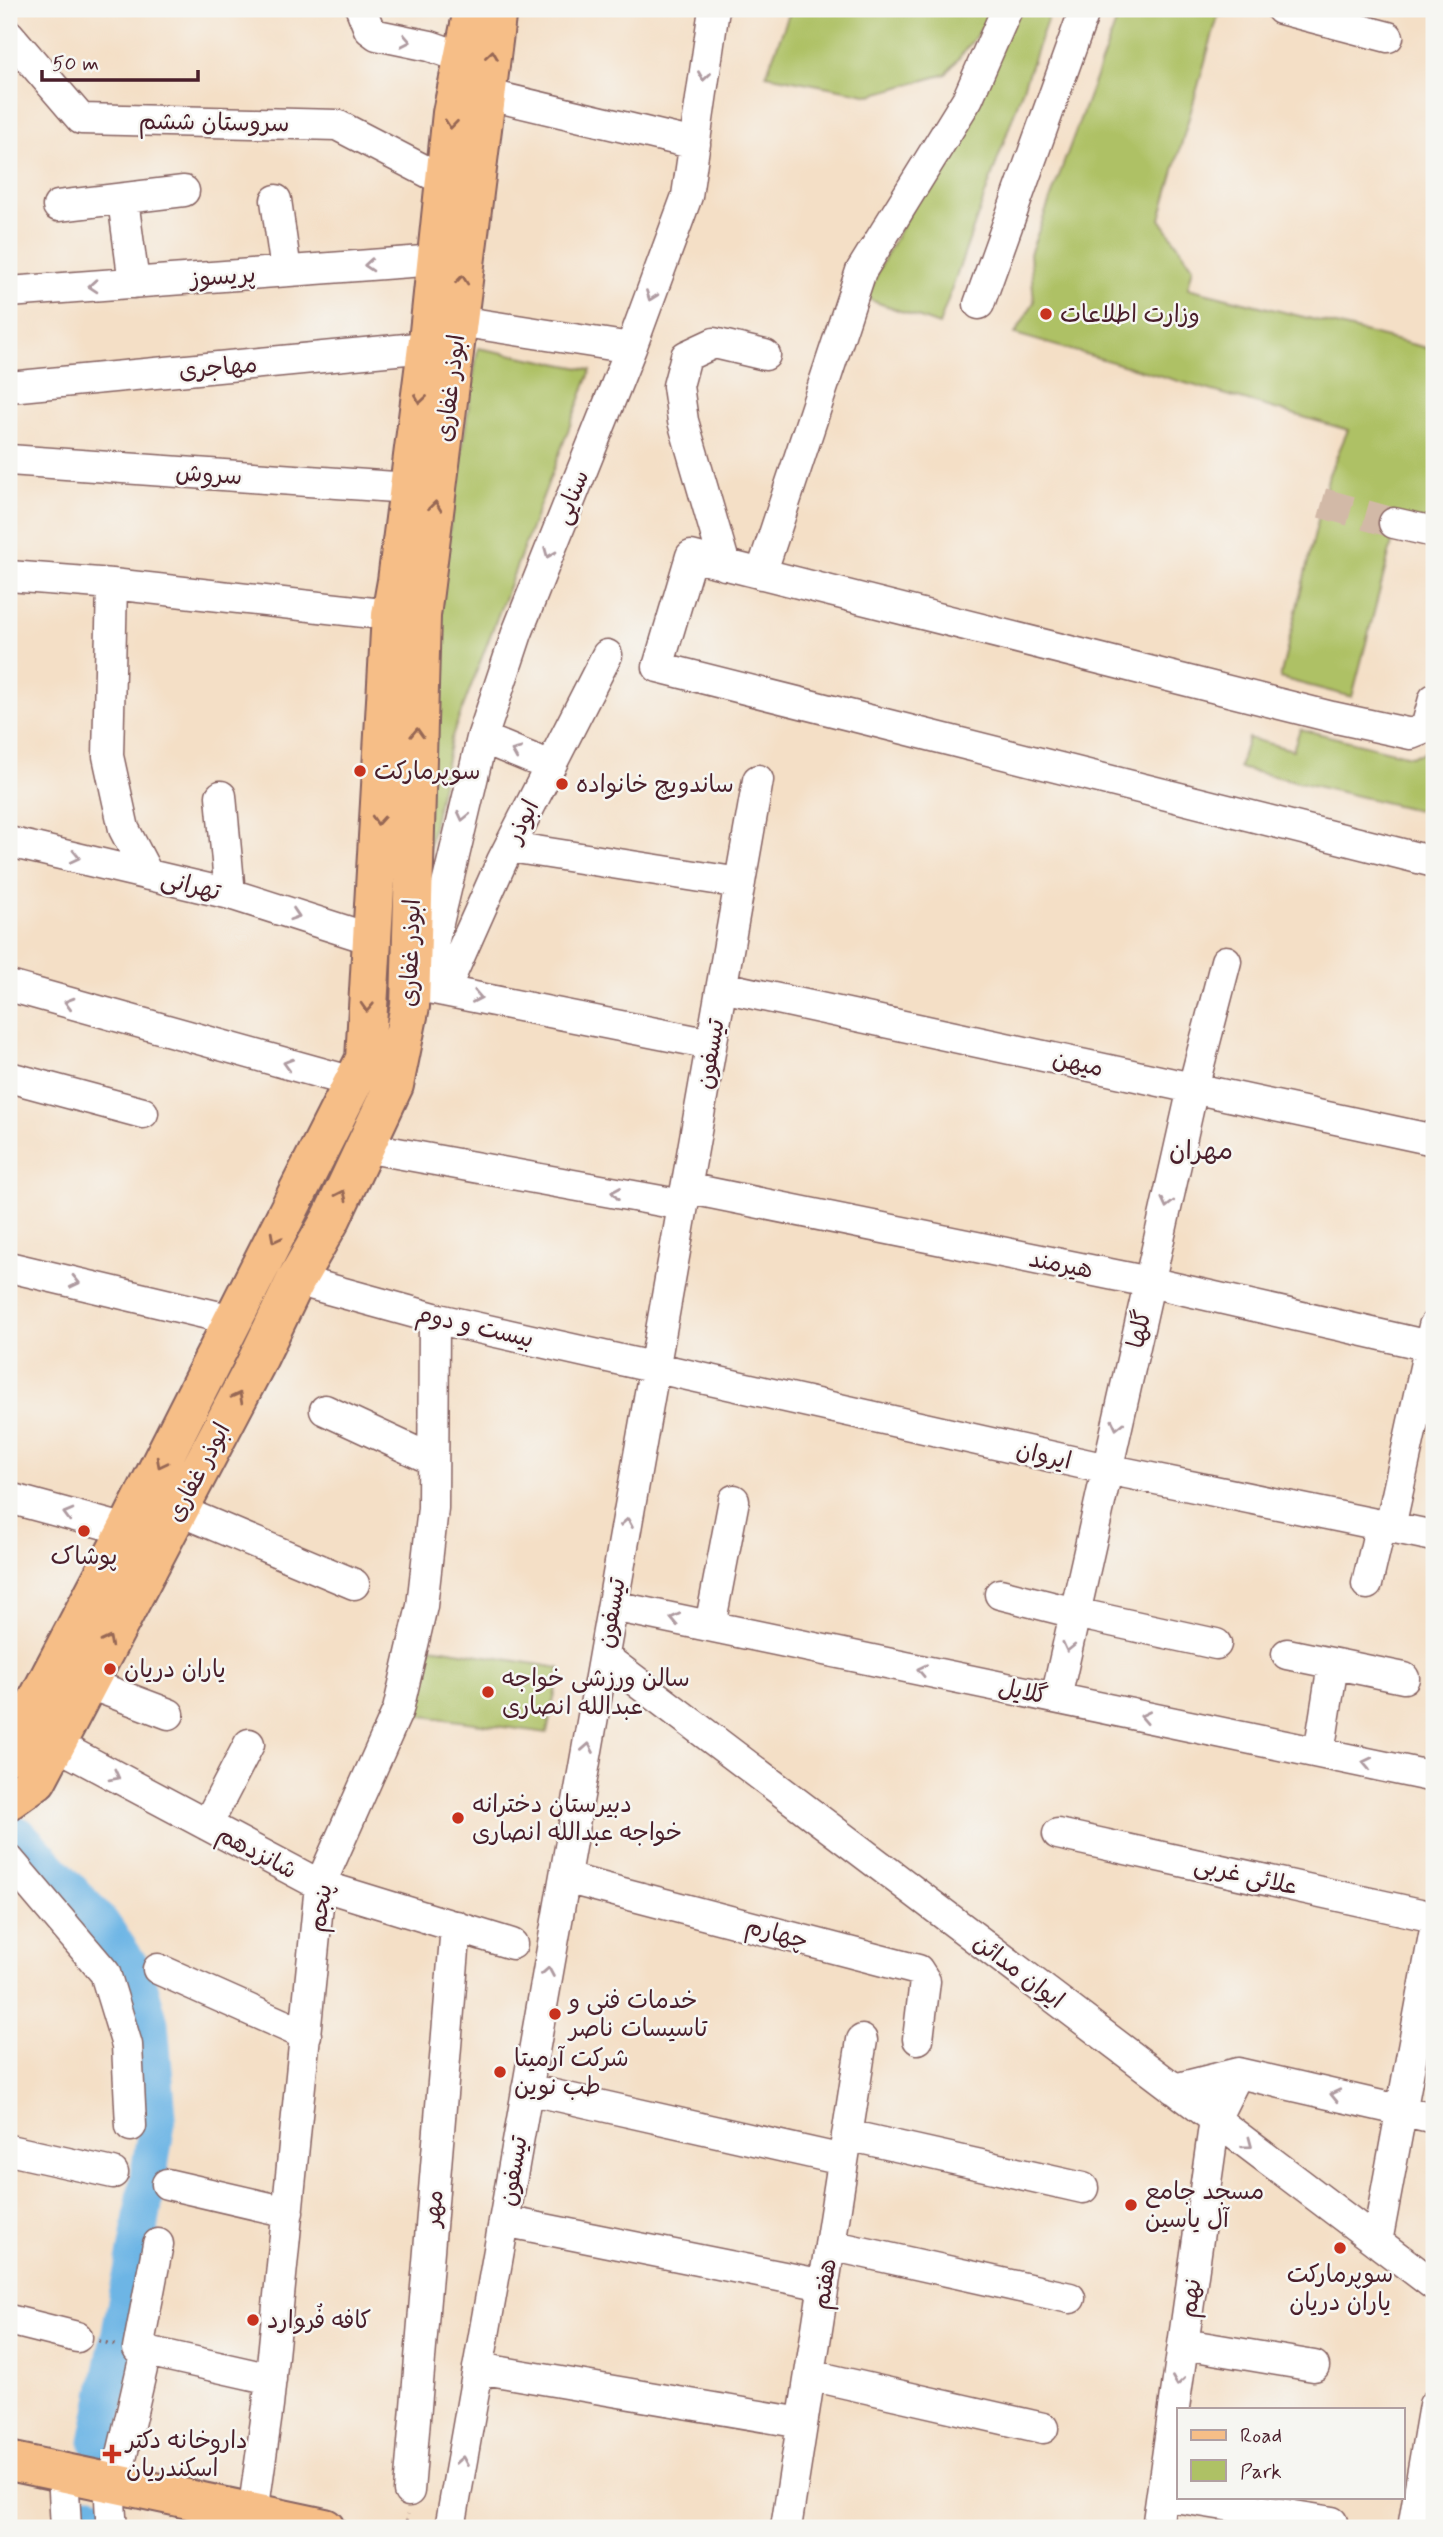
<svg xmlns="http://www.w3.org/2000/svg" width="1443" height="2537" font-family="Mynerve,'Playpen Sans Arabic',sans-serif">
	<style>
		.green { fill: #aec165; stroke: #7c7048; stroke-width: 2 }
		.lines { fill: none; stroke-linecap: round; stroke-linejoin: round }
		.river { stroke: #6db5e5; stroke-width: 37 }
		.minor-tunnel { stroke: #d2b9a7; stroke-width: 30; stroke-dasharray: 30 15; stroke-linecap: butt }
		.minor-casing { stroke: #866261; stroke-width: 33 }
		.major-casing { stroke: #866261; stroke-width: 42 }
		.path { stroke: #866261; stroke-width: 3.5; stroke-dasharray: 2 5; stroke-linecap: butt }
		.minor { stroke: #fff; stroke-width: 30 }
		.major { stroke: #f6be87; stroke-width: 38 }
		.oneway { stroke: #ae9aa0 }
		.oneway2 { stroke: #976754 }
		.poi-dot { fill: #c8321e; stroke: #f6f6f2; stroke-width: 2.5 }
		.labels { text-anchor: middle; stroke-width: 5; stroke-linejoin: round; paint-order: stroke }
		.street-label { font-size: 24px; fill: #4a1f2b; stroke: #f6f6f2 }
		.poi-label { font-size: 24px; fill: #4a1f2b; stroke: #f6f6f2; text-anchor: start }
		.neighbourhood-label { font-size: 26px; fill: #4a1f2b; stroke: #f6f6f2 }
	</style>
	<rect width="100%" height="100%" fill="#f6f6f2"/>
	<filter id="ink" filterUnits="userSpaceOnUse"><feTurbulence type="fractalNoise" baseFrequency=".0143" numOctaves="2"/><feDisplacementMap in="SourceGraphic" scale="14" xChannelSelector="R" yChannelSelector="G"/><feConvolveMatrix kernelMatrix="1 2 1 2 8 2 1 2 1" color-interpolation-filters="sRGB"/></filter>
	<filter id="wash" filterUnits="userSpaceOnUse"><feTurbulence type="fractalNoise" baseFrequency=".00686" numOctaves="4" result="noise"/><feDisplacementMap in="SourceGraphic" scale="28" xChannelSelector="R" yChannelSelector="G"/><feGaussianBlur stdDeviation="1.57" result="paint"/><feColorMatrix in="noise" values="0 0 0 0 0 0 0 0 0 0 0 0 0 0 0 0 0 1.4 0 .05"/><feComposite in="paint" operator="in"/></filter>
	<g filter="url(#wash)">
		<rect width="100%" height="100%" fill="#f4dfc6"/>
		<path class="green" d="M791 9H995L992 16 946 74 871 95 766 75Z
			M1017 9H1051L939 325 867 299 880 267Z
			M1121 9H1243L1240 12 1218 16 1160 219 1193 267 1188 288 1431 349 1434 339V522L1394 535 1352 697 1280 678 1329 474 1348 430 1015 334 1034 302 1030 254Z
			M478 348 591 370 451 739 420 892 418 726Z
			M1300 729 1410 756 1424 753 1434 736V814L1239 768 1248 738 1293 750Z
			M431 1647 560 1668 547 1733 415 1715Z"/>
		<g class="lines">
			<path class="river" d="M19 1835 101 1923 136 1974 150 2023 158 2116 138 2242 98 2442
				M90 2514V2528"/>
		</g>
	</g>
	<g filter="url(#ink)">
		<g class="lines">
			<path class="minor-tunnel" d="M1322 503 1394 523"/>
			<defs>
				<path id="minor" d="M361 9 369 29 377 35 430 46 464 58
					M1281 9 1388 37
					M9 35 81 119 337 125 445 181
					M485 94 695 144
					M123 200 134 283
					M276 200 286 271
					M58 206 184 191
					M9 292 437 260
					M979 304 1085 9
					M458 321 631 348
					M9 387 427 347
					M9 460 409 488
					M1394 523 1434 532
					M725 565 683 421 678 386 686 356 714 343 765 355
					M761 574 861 271 968 98 1007 9
					M9 576 112 584 391 615
					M112 584 108 756 124 829 148 875
					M1434 699 1426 728 1411 734 1332 717 691 556 658 667 1434 862
					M482 738 550 766
					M221 796 230 894
					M9 842 230 894 371 939
					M510 847 740 883
					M9 986 353 1082
					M423 986 482 738 517 633 631 348 687 196 714 9
					M424 987 711 1044
					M722 987 1434 1140
					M444 991 502 861 607 655
					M9 1077 143 1113
					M364 1147 683 1205
					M686 1188 1149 1282 1434 1347
					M9 1267 233 1320
					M296 1280 434 1318 1107 1469 1434 1536
					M325 1410 433 1460
					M9 1498 127 1530
					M178 1510 354 1584
					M1390 1527 1434 1326
					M1367 1584 1381 1524
					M1000 1594 1075 1613 1216 1644
					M613 1606 1434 1777
					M710 1626 734 1500
					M1287 1654 1404 1678
					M604 1657 1434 2285
					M87 1683 169 1714
					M1056 1698 1193 1088 1226 961
					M55 1744 320 1885 512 1944
					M1319 1753 1333 1664
					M207 1825 249 1744
					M1058 1834 1434 1917
					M9 1860 105 1973 127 2045 131 2126
					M565 1878 918 1970 925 1981 918 2039
					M158 1969 306 2035
					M527 2089 843 2160
					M1174 2089 1238 2073 1434 2118
					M847 2135 1083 2188
					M9 2150 113 2173
					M167 2184 288 2212
					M504 2221 824 2285
					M1377 2242 1434 1935
					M158 2244 138 2349 271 2379
					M830 2245 1070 2298
					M9 2320 77 2337
					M1184 2344 1314 2366
					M478 2368 802 2423
					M810 2375 1043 2428
					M63 2473 66 2528
					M409 2491 456 1926
					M1162 2495 1332 2522
					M112 2528C110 2503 106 2480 121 2459L146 2351
					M251 2528 268 2406 320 1885 398 1710 422 1606 433 1508 434 1318
					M450 2528 758 780
					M786 2528 862 2040
					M1157 2528 1215 2119 1238 2073
					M1413 2528 1434 2405"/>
				<path id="major" d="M9 1754 127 1530 365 1059 391 615 397 581 429 332 452 113 472 15
					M9 1800 37 1780 254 1367 296 1280 331 1219 394 1085 410 1006 421 616 497 9
					M9 2461 325 2528"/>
			</defs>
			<use href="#minor" class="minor-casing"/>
			<use href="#major" class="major-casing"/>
			<path class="path" d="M99 2341 115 2345
				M406 2528 408 2514"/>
			<use href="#minor" class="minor"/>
			<use href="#major" class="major"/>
		</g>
		<defs><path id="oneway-chevron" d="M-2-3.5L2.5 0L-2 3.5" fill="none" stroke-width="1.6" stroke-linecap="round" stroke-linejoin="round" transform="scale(1.75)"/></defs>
		<g class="oneway">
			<use href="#oneway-chevron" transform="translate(406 41) rotate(11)"/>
			<use href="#oneway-chevron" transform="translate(704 76) rotate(98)"/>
			<use href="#oneway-chevron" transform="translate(369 265) rotate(176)"/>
			<use href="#oneway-chevron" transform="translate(93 286) rotate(176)"/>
			<use href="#oneway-chevron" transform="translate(651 296) rotate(110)"/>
			<use href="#oneway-chevron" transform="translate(549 553) rotate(112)"/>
			<use href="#oneway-chevron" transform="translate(516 752) rotate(-157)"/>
			<use href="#oneway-chevron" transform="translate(463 816) rotate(103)"/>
			<use href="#oneway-chevron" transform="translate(75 857) rotate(13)"/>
			<use href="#oneway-chevron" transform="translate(295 915) rotate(18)"/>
			<use href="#oneway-chevron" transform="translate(477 997) rotate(11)"/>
			<use href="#oneway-chevron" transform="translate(69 1003) rotate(-164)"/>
			<use href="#oneway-chevron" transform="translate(288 1064) rotate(-164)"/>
			<use href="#oneway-chevron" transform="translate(616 1193) rotate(-170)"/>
			<use href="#oneway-chevron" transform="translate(1167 1203) rotate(103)"/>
			<use href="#oneway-chevron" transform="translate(75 1282) rotate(13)"/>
			<use href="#oneway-chevron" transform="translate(1117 1425) rotate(103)"/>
			<use href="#oneway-chevron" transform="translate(68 1514) rotate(-165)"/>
			<use href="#oneway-chevron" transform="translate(627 1523) rotate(-80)"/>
			<use href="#oneway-chevron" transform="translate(675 1619) rotate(-168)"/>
			<use href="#oneway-chevron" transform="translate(1068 1647) rotate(103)"/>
			<use href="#oneway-chevron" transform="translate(922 1670) rotate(-168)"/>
			<use href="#oneway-chevron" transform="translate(1145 1717) rotate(-168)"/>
			<use href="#oneway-chevron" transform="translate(588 1748) rotate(-80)"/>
			<use href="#oneway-chevron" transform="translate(1367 1763) rotate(-168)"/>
			<use href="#oneway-chevron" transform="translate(115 1776) rotate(28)"/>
			<use href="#oneway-chevron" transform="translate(548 1972) rotate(-80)"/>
			<use href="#oneway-chevron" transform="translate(1335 2095) rotate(-167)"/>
			<use href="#oneway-chevron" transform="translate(1248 2144) rotate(37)"/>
			<use href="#oneway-chevron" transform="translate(1178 2381) rotate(98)"/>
			<use href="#oneway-chevron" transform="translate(462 2461) rotate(-80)"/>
		</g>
		<g class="oneway2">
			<use href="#oneway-chevron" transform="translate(492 55) rotate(-82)"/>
			<use href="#oneway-chevron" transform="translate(451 124) rotate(96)"/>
			<use href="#oneway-chevron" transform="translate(462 280) rotate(-84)"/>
			<use href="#oneway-chevron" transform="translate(420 399) rotate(98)"/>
			<use href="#oneway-chevron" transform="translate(435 506) rotate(-83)"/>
			<use href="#oneway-chevron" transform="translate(417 733) rotate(-88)"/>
			<use href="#oneway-chevron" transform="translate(378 820) rotate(94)"/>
			<use href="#oneway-chevron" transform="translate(367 1007) rotate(93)"/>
			<use href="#oneway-chevron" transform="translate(342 1195) rotate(-65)"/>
			<use href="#oneway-chevron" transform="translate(275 1238) rotate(117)"/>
			<use href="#oneway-chevron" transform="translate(238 1397) rotate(-62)"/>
			<use href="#oneway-chevron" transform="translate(161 1463) rotate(117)"/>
			<use href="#oneway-chevron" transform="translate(108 1641) rotate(-63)"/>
		</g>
	</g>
	<g class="poi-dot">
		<circle cx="1046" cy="314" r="7"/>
		<circle cx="360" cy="771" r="7"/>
		<circle cx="562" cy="784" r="7"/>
		<circle cx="84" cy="1531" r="7"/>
		<circle cx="110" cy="1669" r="7"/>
		<circle cx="488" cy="1692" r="7"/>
		<circle cx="458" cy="1818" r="7"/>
		<circle cx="555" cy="2014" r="7"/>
		<circle cx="500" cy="2072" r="7"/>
		<circle cx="1131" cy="2205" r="7"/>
		<circle cx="1340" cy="2248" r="7"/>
		<circle cx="253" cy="2320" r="7"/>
		<path d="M108.5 2443.5h7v7h7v7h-7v7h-7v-7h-7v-7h7z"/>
	</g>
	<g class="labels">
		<g class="street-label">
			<text transform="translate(214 122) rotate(1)" y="8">سروستان ششم</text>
			<text transform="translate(223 276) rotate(-4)" y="8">پریسوز</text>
			<text transform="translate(218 367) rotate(-5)" y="8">مهاجری</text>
			<text transform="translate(450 388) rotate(-83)" y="8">ابوذر غفاری</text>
			<text transform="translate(209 474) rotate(4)" y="8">سروش</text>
			<text transform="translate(571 497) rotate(-68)" y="8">سنایی</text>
			<text transform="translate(522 821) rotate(-63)" y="8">ابوذر</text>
			<text transform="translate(191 885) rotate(14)" y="8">تهرانی</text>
			<text transform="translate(410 953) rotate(-88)" y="8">ابوذر غفاری</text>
			<text transform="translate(710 1054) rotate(-80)" y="8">تیسفون</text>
			<text transform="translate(1078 1063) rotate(12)" y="8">میهن</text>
			<text transform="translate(1061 1264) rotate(11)" y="8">هیرمند</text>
			<text transform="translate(475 1326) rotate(13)" y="8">بیست و دوم</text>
			<text transform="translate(1139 1329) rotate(-77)" y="8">گلها</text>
			<text transform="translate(1044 1455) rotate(13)" y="8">ایروان</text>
			<text transform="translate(198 1472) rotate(-62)" y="8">ابوذر غفاری</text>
			<text transform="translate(611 1613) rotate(-80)" y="8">تیسفون</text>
			<text transform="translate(1023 1691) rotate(12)" y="8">گلایل</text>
			<text transform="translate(257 1852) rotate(28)" y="8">شانزدهم</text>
			<text transform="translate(1246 1875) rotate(13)" y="8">علائی غربی</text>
			<text transform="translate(320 1908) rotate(-81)" y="8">پنجم</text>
			<text transform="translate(777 1933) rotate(15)" y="8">چهارم</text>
			<text transform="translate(1019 1971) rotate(37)" y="8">ایوان مدائن</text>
			<text transform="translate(513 2171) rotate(-80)" y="8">تیسفون</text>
			<text transform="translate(433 2208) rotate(-85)" y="8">مهر</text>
			<text transform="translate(824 2284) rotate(-81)" y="8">هفتم</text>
			<text transform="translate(1190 2298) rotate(-82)" y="8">نهم</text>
		</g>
		<g class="poi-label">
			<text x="1060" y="322">وزارت اطلاعات</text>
			<text x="374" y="779">سوپرمارکت</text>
			<text x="576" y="792">ساندویچ خانواده</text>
			<text x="84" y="1564" text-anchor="middle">پوشاک</text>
			<text x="124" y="1677">یاران دریان</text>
			<text x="502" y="1686">سالن ورزشی خواجه<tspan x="502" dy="28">عبدالله انصاری</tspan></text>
			<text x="472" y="1812">دبیرستان دخترانه<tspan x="472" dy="28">خواجه عبدالله انصاری</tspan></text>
			<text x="569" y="2008">خدمات فنی و<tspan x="569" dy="28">تاسیسات ناصر</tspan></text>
			<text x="514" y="2066">شرکت آرمیتا<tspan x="514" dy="28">طب نوین</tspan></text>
			<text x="1145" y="2199">مسجد جامع<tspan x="1145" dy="28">آل یاسین</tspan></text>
			<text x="1340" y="2282" text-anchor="middle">سوپرمارکت<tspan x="1340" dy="28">یاران دریان</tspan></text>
			<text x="267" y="2328">کافه فُروارد</text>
			<text x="126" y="2448">داروخانه دکتر<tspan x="126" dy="28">اسکندریان</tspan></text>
		</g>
		<g class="neighbourhood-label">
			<text x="1201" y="1159">مهران</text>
		</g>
	</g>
	<rect width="1443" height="2537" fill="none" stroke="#f6f6f2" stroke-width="35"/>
	<rect x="1177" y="2408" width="228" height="91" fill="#f6f6f2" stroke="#b1a0a2" stroke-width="2"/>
	<rect x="1191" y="2430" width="35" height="10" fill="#f6be87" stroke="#b1a0a2" stroke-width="2"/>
	<text x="1240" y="2442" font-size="21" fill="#4a1f2b">Road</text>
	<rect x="1191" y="2460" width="35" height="21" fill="#aec165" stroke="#b1a0a2" stroke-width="2"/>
	<text x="1240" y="2478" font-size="21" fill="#4a1f2b">Park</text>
	<path d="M42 70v10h156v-10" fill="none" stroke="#4a1f2b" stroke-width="3.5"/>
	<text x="52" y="70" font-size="21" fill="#4a1f2b" stroke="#f6f6f2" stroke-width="5" paint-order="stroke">50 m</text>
</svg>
